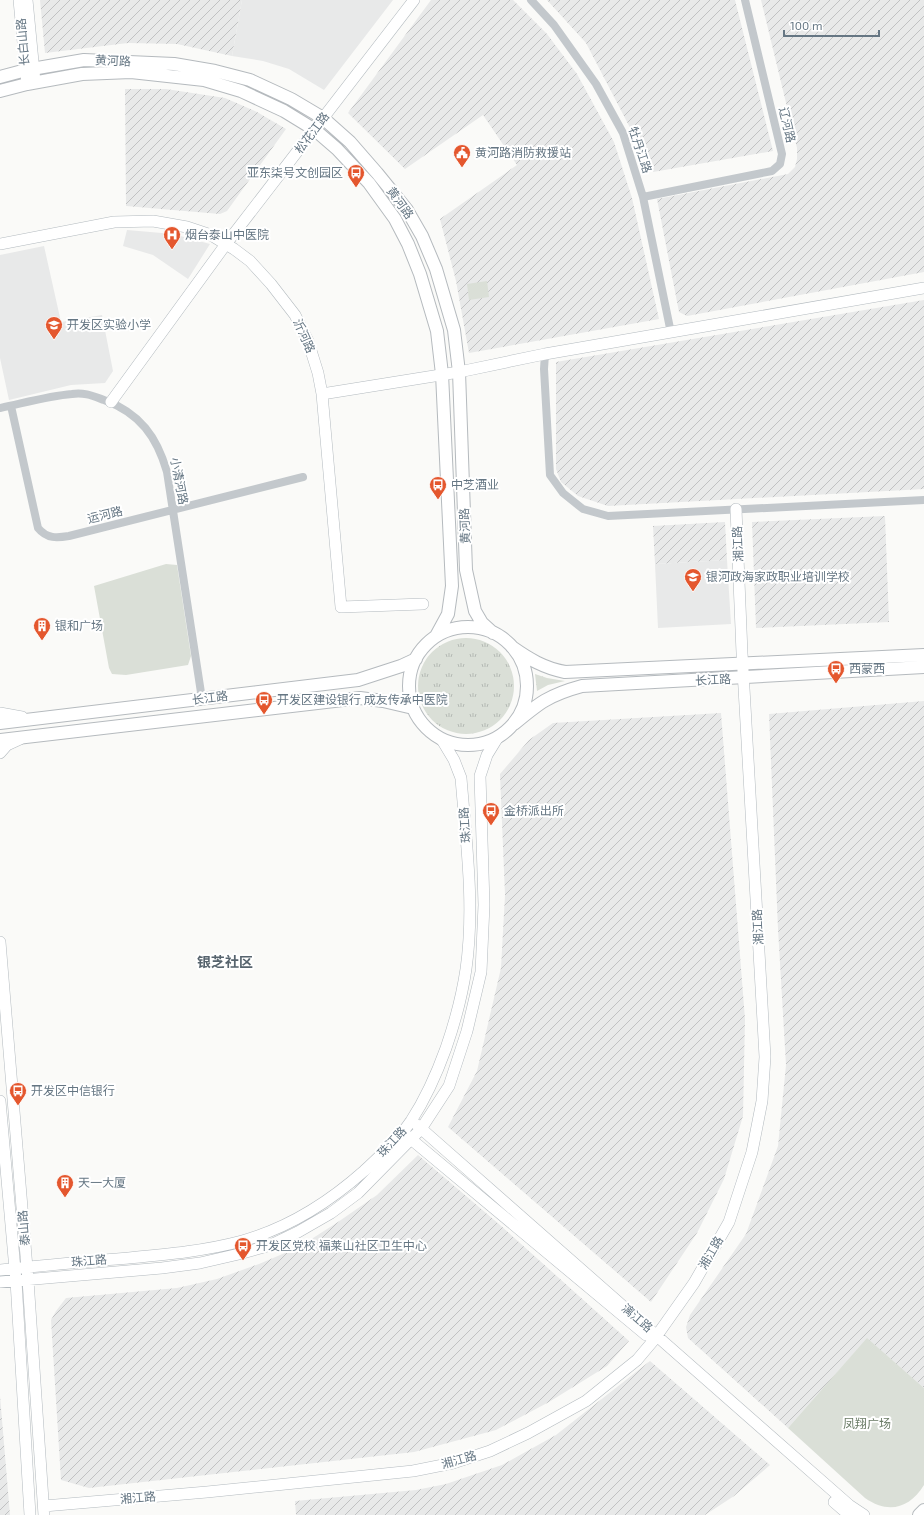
<svg xmlns="http://www.w3.org/2000/svg" width="924" height="1515" font-family="'Exo 2','Noto Sans SC',sans-serif">
	<style>
		.built { fill: #e8e9e9 }
		.industrial { fill: url(#industrial-furrows) }
		.grass { fill: url(#grass-tufts) }
		.green { fill: #dadfd7 }
		.lines { fill: none; stroke-linecap: round; stroke-linejoin: round }
		.secondary-casing { stroke: #b3babf; stroke-width: 12 }
		.primary-casing { stroke: #b5babe; stroke-width: 14 }
		.street { stroke: #c3c8cc; stroke-width: 8 }
		.secondary { stroke: #fff; stroke-width: 11 }
		.primary { stroke: #fff; stroke-width: 12 }
		.labels { text-anchor: middle; stroke-width: 4; stroke-linejoin: round; paint-order: stroke }
		.street-label { font-size: 12px; fill: #657683; stroke: #fff }
		.poi-label { font-size: 12px; fill: #657683; stroke: #fff; text-anchor: start }
		.park-label { font-size: 12px; fill: #687a64; stroke: #fff }
		.quarter-label { font-size: 14px; font-weight: bold; fill: #57646e; stroke: #fff }
	</style>
	<defs>
		<pattern id="industrial-furrows" width="10" height="10" patternUnits="userSpaceOnUse"><rect width="10" height="10" fill="#e8e9e9"/><path d="M-1 1l2-2M0 10L10 0M9 11l2-2" fill="none" stroke="#c0c1c2"/></pattern>
		<pattern id="grass-tufts" width="24" height="20" patternUnits="userSpaceOnUse"><rect width="24" height="20" fill="#dadfd7"/><path d="M3 7l-1-3M5 7V3M7 7l1-3M15 17l-1-3M17 17v-4M19 17l1-3" fill="none" stroke="#b4b9b4"/></pattern>
	</defs>
	<rect width="100%" height="100%" fill="#fafaf8"/>
	<path class="built" d="M242 0H393L324 90 289 69 263 61 232 56Z
		M127 230 173 234 210 244 188 279 153 255 123 246Z
		M44 246 61 322 102 315 113 371 105 383 71 385 9 400 0 358V255Z
		M727 560 731 624 658 628 655 564Z"/>
	<path class="industrial" d="M40 0H242L232 56 177 44 128 43 45 53Z
		M431 0H513L547 34 577 74 614 142 632 198 659 319 469 353 456 281 440 219 517 165 483 115 405 169 348 113Z
		M547 0H735L773 151 653 172 586 43Z
		M761 0H924V272L687 316 679 312 657 199 788 174 795 167 797 159V148Z
		M125 89H166L225 98 257 112 286 129 227 211 220 214 126 206Z
		M924 300V489L608 506 578 496 561 482 556 469V362Z
		M885 516 889 622 756 628 752 522Z
		M725 522 727 560 655 564 653 526Z
		M924 701V1388L867 1339 788 1428 688 1338 686 1327 690 1315 746 1234 778 1146 786 1065 778 929 769 714Z
		M721 713 745 1019 743 1116 724 1179 697 1233 651 1302 448 1127 477 1071 501 968 505 895 500 774 529 740 553 723Z
		M418 1155 500 1225 629 1341 607 1366 549 1402 496 1430 414 1452 89 1488 61 1480 51 1320 56 1311 66 1298 177 1288 217 1279 259 1264 299 1247 338 1222 377 1195Z
		M650 1361 770 1465 734 1496 705 1515H296L295 1501 416 1490 446 1484 502 1465 556 1435Z
		M0 1396 10 1515H0Z"/>
	<path class="grass" d="M418 686a48 48 0 1 1 96 0a48 48 0 1 1-96 0Z
		M535 674 547 678 565 681 548 685 537 691Z"/>
	<path class="green" d="M487 281 489 297 469 300 467 284Z
		M166 564 177 565 191 656 188 665 126 675 112 674 109 668 94 586Z
		M867 1338 924 1388V1485C909 1509 888 1514 865 1498L788 1428Z"/>
	<g class="lines">
		<defs>
			<path id="secondary" d="M19 0 27 84
				M27 0 35 82
				M0 244 114 222 153 221 187 227 211 235 234 249 250 261 271 284 295 315 308 341 318 373 322 394 341 607 423 604
				M322 394 459 372 545 354 924 288
				M111 402 226 244 414 0
				M0 713 22 717
				M0 753 7 745 20 739
				M0 942 28 1280 44 1515
				M0 1101 16 1281 30 1515
				M417 1125 849 1505 864 1515
				M406 1135 646 1335
				M0 1270C39 1266 78 1262 117 1259 159 1255 201 1252 242 1241 288 1228 328 1203 364 1171 380 1156 398 1140 411 1121 426 1098 437 1073 446 1048 455 1022 462 996 466 969 475 906 466 841 461 778L454 760 442 740
				M0 1282 162 1268 200 1263 239 1254 271 1245 298 1232 331 1213 358 1193 421 1129 449 1086 467 1031 481 972 484 905 480 776 487 755 498 737
				M834 1502 849 1515
				M44 1506 207 1492 413 1471 453 1463 490 1451 528 1433 586 1401 637 1360 653 1341 694 1283 729 1222 752 1152 762 1101 765 1057 742 653 736 509"/>
			<path id="primary" d="M0 77 26 70 84 60 174 64 215 71 250 80 291 99 323 118 350 142 377 173 407 210 422 236 436 269 454 330 459 372 466 570 475 611 482 623 493 633
				M0 91 27 84 82 74 131 72 204 80 241 91 284 111 315 130 337 149 369 183 395 219 408 244 420 274 437 331 442 374 452 586 448 614 436 636
				M409 686a59 59 0 1 1 118 0a59 59 0 1 1-118 0Z
				M512 647C529 659 544 668 565 672L924 655
				M0 723 358 680 401 666 416 659
				M514 724C539 703 549 695 582 686L924 667
				M0 740 360 698 383 701 413 708
				M919 1515 924 1510"/>
		</defs>
		<use href="#secondary" class="secondary-casing"/>
		<use href="#primary" class="primary-casing"/>
		<path class="street" d="M531 0 554 25 596 84 623 133 643 197 671 333
			M643 197 772 171 780 164 782 154 745 0
			M545 354 544 369 550 475 563 493 583 509 608 516 924 500
			M11 406 38 528C47 539 57 538 69 536L303 477
			M0 408C24 403 48 396 72 394 84 392 93 396 104 400 140 413 157 437 167 472L202 699"/>
		<use href="#secondary" class="secondary"/>
		<use href="#primary" class="primary"/>
	</g>
	<defs>
		<symbol id="civic-pin" viewBox="-11 -11 22 30"><path d="M0 17L-7.5 6A9.5 9.5 0 1 1 7.5 6Z" fill="#e4572e" stroke="#fff"/><path d="M-.6-6.5H3V-4.5H.6V-3L4-1V1h2V6H-6V1h2V-1L-.6-3ZM-1.2 2.5V6h2.4V2.5Z" fill="#fff"/></symbol>
		<symbol id="bus-pin" viewBox="-11 -11 22 30"><path d="M0 17L-7.5 6A9.5 9.5 0 1 1 7.5 6Z" fill="#e4572e" stroke="#fff"/><path d="M-5-6H5V4H4V6H2V4H-2V6H-4V4H-5ZM-3.5-4V0h7V-4ZM-3.5 1.2v1.5H-2V1.2ZM2 1.2v1.5H3.5V1.2Z" fill="#fff"/></symbol>
		<symbol id="hospital-pin" viewBox="-11 -11 22 30"><path d="M0 17L-7.5 6A9.5 9.5 0 1 1 7.5 6Z" fill="#e4572e" stroke="#fff"/><path d="M-5-5h3v3.5h4V-5h3V5h-3V1.5h-4V5h-3Z" fill="#fff"/></symbol>
		<symbol id="school-pin" viewBox="-11 -11 22 30"><path d="M0 17L-7.5 6A9.5 9.5 0 1 1 7.5 6Z" fill="#e4572e" stroke="#fff"/><path d="M0-5L7-2L0 1L-7-2ZM-4 1L0 2.5L4 1V4Q0 6-4 4Z" fill="#fff"/></symbol>
		<symbol id="building-pin" viewBox="-11 -11 22 30"><path d="M0 17L-7.5 6A9.5 9.5 0 1 1 7.5 6Z" fill="#e4572e" stroke="#fff"/><path d="M-4-6H4V6H1V3H-1V6H-4ZM-2.5-4.3h1.7v1.8h-1.7ZM.8-4.3h1.7v1.8H.8ZM-2.5-1h1.7V.8h-1.7ZM.8-1h1.7V.8H.8Z" fill="#fff"/></symbol>
	</defs>
	<g fill-rule="evenodd">
		<use href="#civic-pin" x="452" y="143" width="20" height="27"/>
		<use href="#bus-pin" x="346" y="163" width="20" height="27"/>
		<use href="#hospital-pin" x="162" y="225" width="20" height="27"/>
		<use href="#school-pin" x="44" y="315" width="20" height="27"/>
		<use href="#bus-pin" x="428" y="475" width="20" height="27"/>
		<use href="#school-pin" x="683" y="567" width="20" height="27"/>
		<use href="#building-pin" x="32" y="616" width="20" height="27"/>
		<use href="#bus-pin" x="826" y="659" width="20" height="27"/>
		<use href="#bus-pin" x="254" y="690" width="20" height="27"/>
		<use href="#bus-pin" x="481" y="801" width="20" height="27"/>
		<use href="#bus-pin" x="8" y="1081" width="20" height="27"/>
		<use href="#building-pin" x="55" y="1173" width="20" height="27"/>
		<use href="#bus-pin" x="233" y="1236" width="20" height="27"/>
	</g>
	<g class="labels">
		<g class="street-label">
			<text transform="translate(23 42) rotate(-95)" y="4">长白山路</text>
			<text transform="translate(113 61) rotate(2)" y="4">黄河路</text>
			<text transform="translate(787 125) rotate(77)" y="4">辽河路</text>
			<text transform="translate(312 133) rotate(-53)" y="4">松花江路</text>
			<text transform="translate(640 150) rotate(71)" y="4">牡丹江路</text>
			<text transform="translate(400 203) rotate(54)" y="4">黄河路</text>
			<text transform="translate(304 336) rotate(66)" y="4">沂河路</text>
			<text transform="translate(179 481) rotate(79)" y="4">小清河路</text>
			<text transform="translate(105 515) rotate(-14)" y="4">运河路</text>
			<text transform="translate(465 526) rotate(-92)" y="4">黄河路</text>
			<text transform="translate(738 544) rotate(-92)" y="4">湘江路</text>
			<text transform="translate(713 680) rotate(-3)" y="4">长江路</text>
			<text transform="translate(210 698) rotate(-7)" y="4">长江路</text>
			<text transform="translate(465 825) rotate(-94)" y="4">珠江路</text>
			<text transform="translate(758 927) rotate(-93)" y="4">湘江路</text>
			<text transform="translate(392 1142) rotate(-47)" y="4">珠江路</text>
			<text transform="translate(24 1228) rotate(-95)" y="4">泰山路</text>
			<text transform="translate(711 1253) rotate(-60)" y="4">湘江路</text>
			<text transform="translate(89 1261) rotate(-5)" y="4">珠江路</text>
			<text transform="translate(637 1318) rotate(41)" y="4">漓江路</text>
			<text transform="translate(459 1460) rotate(-16)" y="4">湘江路</text>
			<text transform="translate(138 1498) rotate(-5)" y="4">湘江路</text>
		</g>
		<g class="poi-label">
			<text x="475" y="157">黄河路消防救援站</text>
			<text x="343" y="177" text-anchor="end">亚东柒号文创园区</text>
			<text x="185" y="239">烟台泰山中医院</text>
			<text x="67" y="329">开发区实验小学</text>
			<text x="451" y="489">中芝酒业</text>
			<text x="706" y="581">银河政海家政职业培训学校</text>
			<text x="55" y="630">银和广场</text>
			<text x="849" y="673">西蒙西</text>
			<text x="277" y="704">开发区建设银行 成友传承中医院</text>
			<text x="504" y="815">金桥派出所</text>
			<text x="31" y="1095">开发区中信银行</text>
			<text x="78" y="1187">天一大厦</text>
			<text x="256" y="1250">开发区党校 福莱山社区卫生中心</text>
		</g>
		<g class="park-label">
			<text x="867" y="1428">凤翔广场</text>
		</g>
		<g class="quarter-label">
			<text x="225" y="967">银芝社区</text>
		</g>
	</g>
	<path d="M784 30v6h95v-6" fill="none" stroke="#657683" stroke-width="2"/>
	<text x="790" y="30" font-size="12" fill="#657683" stroke="#ffffff" stroke-width="3" paint-order="stroke">100 m</text>
</svg>
